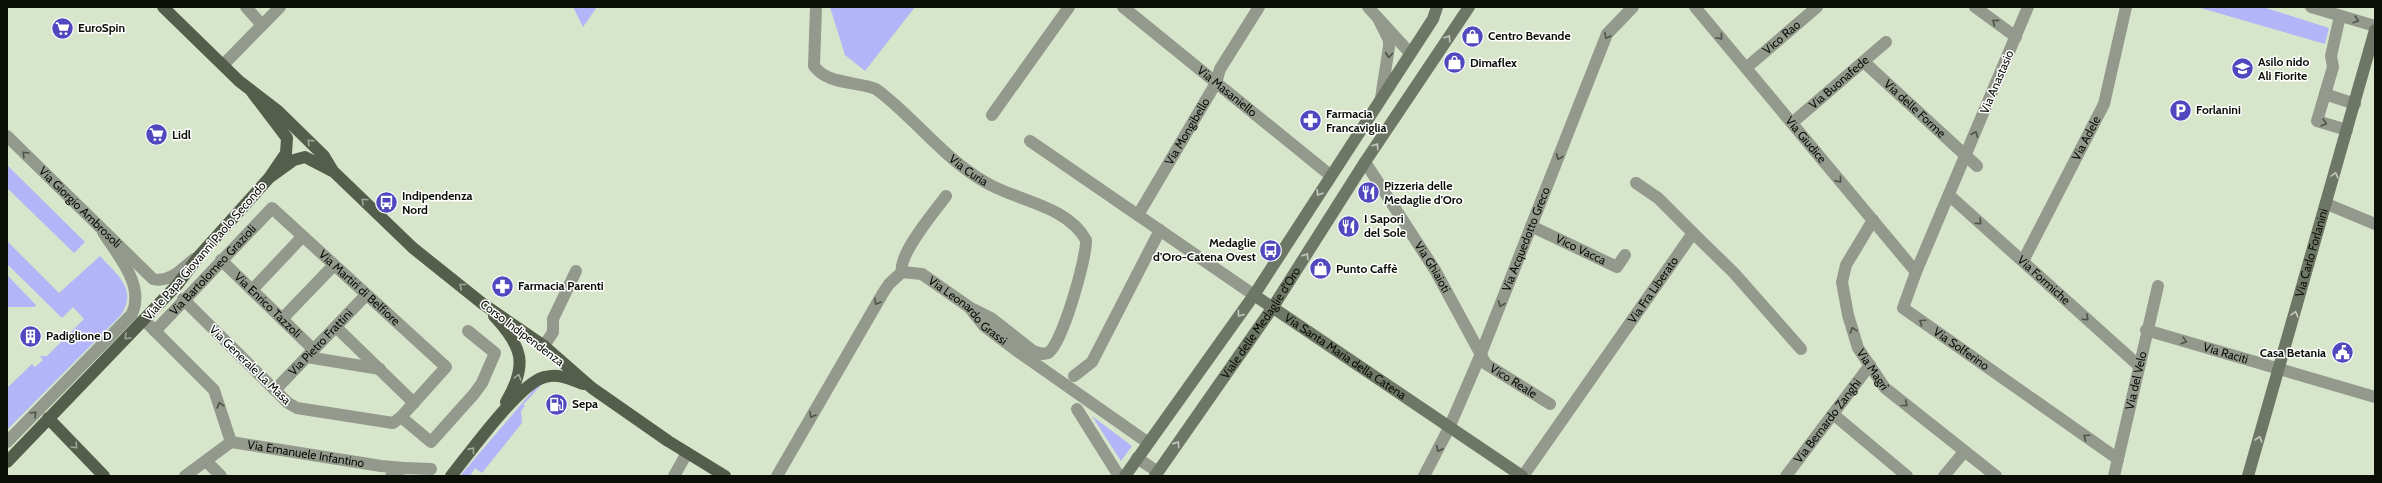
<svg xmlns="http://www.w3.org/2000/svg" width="2382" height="483" font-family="Cabin,sans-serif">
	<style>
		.green { fill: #b2b6f8 }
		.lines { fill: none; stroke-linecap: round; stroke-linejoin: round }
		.street { stroke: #93998d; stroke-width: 12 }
		.secondary { stroke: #6e7665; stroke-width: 12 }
		.primary { stroke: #545e4a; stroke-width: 12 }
		.oneway { stroke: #4e544a }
		.oneway2 { stroke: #c5c8c1 }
		.oneway3 { stroke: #a1a69b }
		.labels { text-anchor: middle; stroke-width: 3; stroke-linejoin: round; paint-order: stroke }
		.poi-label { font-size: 12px; font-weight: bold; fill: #0a0e06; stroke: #fff; text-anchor: start }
		.street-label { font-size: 12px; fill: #0a0e06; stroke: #fff }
	</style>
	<rect width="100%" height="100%" fill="#d7e6ca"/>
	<path class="green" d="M573 7H597L583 27Z
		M830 7H915L865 71 845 55Z
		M2197 7H2263L2329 28 2325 44Z
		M7 165 85 242 74 253 7 188Z
		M7 241 59 293 100 256C117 275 138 289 121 315L7 430V388L32 364 35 367 43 360 40 356H47L84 319 73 307 62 318 7 264Z
		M7 275 36 305 35 307H7Z
		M542 384 523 405 525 406 521 411 522 423 482 473 475 468 470 476H460L535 388Z
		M1092 416 1132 446 1121 461Z"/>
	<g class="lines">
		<g class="street">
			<path d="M246 7 262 25"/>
			<path id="s1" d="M816 7 814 66C828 85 856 81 876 89 914 117 943 158 985 182 1016 201 1067 205 1086 240 1087 257 1062 345 1048 353L1042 354 1033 351 991 318 969 307"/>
			<path id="s2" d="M1123 7 1330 175"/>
			<path d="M1368 7 1410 53"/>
			<path id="s3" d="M1695 7 1916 272"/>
			<path d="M1975 7 2016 37"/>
			<path id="s4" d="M2028 7 1916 272 1903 308 2118 459"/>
			<path d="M2311 7 2375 26"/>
			<path d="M1378 18 1389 40V47L1381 98"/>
			<path id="s5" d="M1864 62 1977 166"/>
			<path d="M223 65 280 7"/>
			<path id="s6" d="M1746 68 1817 7"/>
			<path d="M2325 94 2333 67 2331 56 2340 16"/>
			<path d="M992 115 1069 7"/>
			<path id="s7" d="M1792 123 1886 42"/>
			<path d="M2347 130 2317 121 2325 94 2355 104"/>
			<path id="s8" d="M7 136 153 279C170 283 182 269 194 259"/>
			<path d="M1030 141 1254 295"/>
			<path id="s9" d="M1365 162 1435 270 1486 364 1550 404"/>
			<path d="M1636 183 1658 198 1693 233"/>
			<path id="s10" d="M1950 196 2138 365"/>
			<path d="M2327 204 2375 224"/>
			<path id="s11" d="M1138 215 1216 83 1220 69 1259 7"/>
			<path id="s12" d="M1873 220 1846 265 1842 282 1848 315 1858 348 1885 388 1996 476"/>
			<path id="s13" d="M1531 226 1617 267 1625 255"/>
			<path id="s14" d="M221 260 314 350"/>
			<path id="s15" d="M2023 261 2104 104 2126 7"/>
			<path d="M902 272C898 254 935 211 946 196"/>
			<path d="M252 290 302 237"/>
			<path d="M282 319 333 266"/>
			<path d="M144 320 214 390 231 442"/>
			<path d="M336 327 414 403"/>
			<path id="s16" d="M2146 330 2375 397"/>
			<path id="s17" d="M155 331 272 208 446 367 401 417 393 423 297 408 288 403 183 299"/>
			<path d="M544 346 553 332V319L576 271"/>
			<path d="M307 357 380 369"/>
			<path d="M1074 376 1092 362 1160 230"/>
			<path id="s18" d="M275 390 366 295"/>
			<path d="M1077 409 1119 476"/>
			<path d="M1833 414 1907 476"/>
			<path d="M401 417 431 442 474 394 482 383 495 353 468 331"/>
			<path d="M7 442 132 314C145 285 118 256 103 232"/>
			<path d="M1137 458 1158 472"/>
			<path d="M206 461 221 476"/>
			<path id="s19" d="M185 476 231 442 381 466 404 468"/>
			<path d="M391 476 404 468 431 469"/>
			<path d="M674 476 687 453"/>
			<path id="s20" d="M777 476 883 293 889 284 902 272 922 274 969 307 984 326 1017 351 1147 442"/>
			<path id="s21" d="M1424 476 1449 428 1480 356 1607 34 1633 7"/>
			<path id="s22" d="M1523 476 1693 233 1734 273 1801 349"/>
			<path id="s23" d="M1786 476 1870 365"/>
			<path d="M1944 476 1964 452"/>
			<path id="s24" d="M2114 476 2158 286"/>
		</g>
		<g class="secondary">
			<path id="s25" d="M1254 295 1522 476"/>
			<path d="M1125 476 1254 295 1433 19 1437 7"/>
			<path id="s26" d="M1155 476 1273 307 1365 162 1469 7"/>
			<path id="s27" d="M2248 476 2375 30"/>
		</g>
		<path class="primary" d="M163 7 239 81 278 111 324 156 333 171
			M269 178 294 160 305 157 334 172 413 248 483 304 544 346 592 388 668 441 725 476
			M494 316C523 347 528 365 506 402
			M48 418 104 476
			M7 462 177 285 199 256 269 178 286 153 287 138 252 92
			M451 476C469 454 520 382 545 377 559 373 570 379 583 384"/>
	</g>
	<defs><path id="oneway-chevron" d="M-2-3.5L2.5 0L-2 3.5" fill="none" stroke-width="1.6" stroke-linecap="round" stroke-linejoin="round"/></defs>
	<g class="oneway">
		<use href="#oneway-chevron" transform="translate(2356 20) rotate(16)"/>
		<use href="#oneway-chevron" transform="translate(1995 22) rotate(-143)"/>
		<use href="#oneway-chevron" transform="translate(1607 36) rotate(120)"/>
		<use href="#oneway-chevron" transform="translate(1720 37) rotate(50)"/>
		<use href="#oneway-chevron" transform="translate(1389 55) rotate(94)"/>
		<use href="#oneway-chevron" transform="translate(2324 123) rotate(17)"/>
		<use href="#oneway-chevron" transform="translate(1975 134) rotate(-67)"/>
		<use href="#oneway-chevron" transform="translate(25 154) rotate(-135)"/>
		<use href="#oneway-chevron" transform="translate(1559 157) rotate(112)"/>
		<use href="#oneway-chevron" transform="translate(1839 180) rotate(50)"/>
		<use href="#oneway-chevron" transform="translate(1979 222) rotate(42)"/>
		<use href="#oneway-chevron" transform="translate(877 302) rotate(120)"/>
		<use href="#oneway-chevron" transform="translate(1501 304) rotate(112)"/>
		<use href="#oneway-chevron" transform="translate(2086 318) rotate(42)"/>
		<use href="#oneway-chevron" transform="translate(1922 322) rotate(-145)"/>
		<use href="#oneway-chevron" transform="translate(1853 330) rotate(-107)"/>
		<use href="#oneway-chevron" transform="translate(2184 341) rotate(16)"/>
		<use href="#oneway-chevron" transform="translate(1905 404) rotate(39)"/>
		<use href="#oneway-chevron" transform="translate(220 405) rotate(-106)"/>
		<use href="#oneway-chevron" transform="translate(34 414) rotate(-45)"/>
		<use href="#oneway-chevron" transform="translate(812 415) rotate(120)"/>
		<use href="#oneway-chevron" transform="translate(2086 437) rotate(-145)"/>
		<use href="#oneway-chevron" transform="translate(1439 449) rotate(117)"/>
	</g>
	<g class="oneway2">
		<use href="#oneway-chevron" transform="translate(1448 38) rotate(-56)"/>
		<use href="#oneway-chevron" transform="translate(1376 146) rotate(-56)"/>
		<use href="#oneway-chevron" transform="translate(2335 175) rotate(-75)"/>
		<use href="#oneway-chevron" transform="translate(1319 193) rotate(122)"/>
		<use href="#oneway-chevron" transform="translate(1306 256) rotate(-57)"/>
		<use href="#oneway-chevron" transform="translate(1240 314) rotate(126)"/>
		<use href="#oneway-chevron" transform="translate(2295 314) rotate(-74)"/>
		<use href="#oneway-chevron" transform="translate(2259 439) rotate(-74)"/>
		<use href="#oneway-chevron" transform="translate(1177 444) rotate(-55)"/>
	</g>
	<g class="oneway3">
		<use href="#oneway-chevron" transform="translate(310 142) rotate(-136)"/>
		<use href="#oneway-chevron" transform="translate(364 201) rotate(-137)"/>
		<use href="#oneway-chevron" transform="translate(462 286) rotate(-141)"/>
		<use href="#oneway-chevron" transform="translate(127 337) rotate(135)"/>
		<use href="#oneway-chevron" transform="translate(518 377) rotate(-74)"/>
		<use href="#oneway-chevron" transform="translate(75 446) rotate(46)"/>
		<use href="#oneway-chevron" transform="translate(472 450) rotate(-51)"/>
	</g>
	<defs>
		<symbol id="supermarket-disc" viewBox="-11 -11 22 22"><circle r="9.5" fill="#5147be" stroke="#fff"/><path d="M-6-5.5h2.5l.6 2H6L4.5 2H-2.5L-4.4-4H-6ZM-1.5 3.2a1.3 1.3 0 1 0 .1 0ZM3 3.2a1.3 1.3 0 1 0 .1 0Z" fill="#fff"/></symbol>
		<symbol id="shop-disc" viewBox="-11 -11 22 22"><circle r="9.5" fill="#5147be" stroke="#fff"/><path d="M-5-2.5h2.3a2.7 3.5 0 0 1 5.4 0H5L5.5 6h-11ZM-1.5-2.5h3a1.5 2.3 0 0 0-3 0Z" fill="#fff"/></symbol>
		<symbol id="school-disc" viewBox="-11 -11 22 22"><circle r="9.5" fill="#5147be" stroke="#fff"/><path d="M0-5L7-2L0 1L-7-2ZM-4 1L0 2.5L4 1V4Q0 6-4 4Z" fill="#fff"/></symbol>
		<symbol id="parking-disc" viewBox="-11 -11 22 22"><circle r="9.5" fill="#5147be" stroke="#fff"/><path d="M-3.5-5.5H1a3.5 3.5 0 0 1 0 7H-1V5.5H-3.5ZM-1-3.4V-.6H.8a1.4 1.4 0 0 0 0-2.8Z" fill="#fff"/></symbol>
		<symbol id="pharmacy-disc" viewBox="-11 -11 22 22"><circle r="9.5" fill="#5147be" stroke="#fff"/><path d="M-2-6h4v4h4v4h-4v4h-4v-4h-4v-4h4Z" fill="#fff"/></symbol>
		<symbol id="restaurant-disc" viewBox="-11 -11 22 22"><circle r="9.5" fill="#5147be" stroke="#fff"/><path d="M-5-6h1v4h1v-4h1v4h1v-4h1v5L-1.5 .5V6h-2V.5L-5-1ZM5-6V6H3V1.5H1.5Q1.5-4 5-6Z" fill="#fff"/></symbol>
		<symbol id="bus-disc" viewBox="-11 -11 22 22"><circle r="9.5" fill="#5147be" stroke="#fff"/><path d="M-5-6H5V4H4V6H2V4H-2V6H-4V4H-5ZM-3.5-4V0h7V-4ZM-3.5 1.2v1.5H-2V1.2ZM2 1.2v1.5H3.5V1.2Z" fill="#fff"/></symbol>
		<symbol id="building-disc" viewBox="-11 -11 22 22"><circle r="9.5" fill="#5147be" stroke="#fff"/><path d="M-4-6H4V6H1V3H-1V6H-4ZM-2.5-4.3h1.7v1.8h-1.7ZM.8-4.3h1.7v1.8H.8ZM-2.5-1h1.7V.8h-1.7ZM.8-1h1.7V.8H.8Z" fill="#fff"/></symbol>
		<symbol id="civic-disc" viewBox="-11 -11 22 22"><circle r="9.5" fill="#5147be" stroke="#fff"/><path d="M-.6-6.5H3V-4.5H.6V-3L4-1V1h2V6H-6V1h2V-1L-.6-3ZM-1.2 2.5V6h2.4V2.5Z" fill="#fff"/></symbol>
		<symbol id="fuel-disc" viewBox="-11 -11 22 22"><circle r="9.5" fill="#5147be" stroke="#fff"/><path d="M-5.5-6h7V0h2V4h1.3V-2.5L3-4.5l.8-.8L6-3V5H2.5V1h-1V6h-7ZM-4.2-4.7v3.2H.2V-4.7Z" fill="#fff"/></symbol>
	</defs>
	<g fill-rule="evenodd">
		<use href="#supermarket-disc" x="50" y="16" width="25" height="25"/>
		<use href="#shop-disc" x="1460" y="24" width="25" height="25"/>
		<use href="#shop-disc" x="1442" y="50" width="25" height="25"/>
		<use href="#school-disc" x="2230" y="56" width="25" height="25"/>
		<use href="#parking-disc" x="2168" y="98" width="25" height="25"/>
		<use href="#pharmacy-disc" x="1298" y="108" width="25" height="25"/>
		<use href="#supermarket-disc" x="144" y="122" width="25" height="25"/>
		<use href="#restaurant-disc" x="1356" y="180" width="25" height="25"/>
		<use href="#bus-disc" x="374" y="190" width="25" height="25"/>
		<use href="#restaurant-disc" x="1336" y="214" width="25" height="25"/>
		<use href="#bus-disc" x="1258" y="238" width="25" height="25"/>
		<use href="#shop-disc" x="1308" y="256" width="25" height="25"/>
		<use href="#pharmacy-disc" x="490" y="274" width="25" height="25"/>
		<use href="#building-disc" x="18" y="324" width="25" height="25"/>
		<use href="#civic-disc" x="2330" y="340" width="25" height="25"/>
		<use href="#fuel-disc" x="544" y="392" width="25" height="25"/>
	</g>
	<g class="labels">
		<g class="poi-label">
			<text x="78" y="32">EuroSpin</text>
			<text x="1488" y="40">Centro Bevande</text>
			<text x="2258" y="66">Asilo nido<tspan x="2258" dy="14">Ali Fiorite</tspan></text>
			<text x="1470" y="67">Dimaflex</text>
			<text x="2196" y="114">Forlanini</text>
			<text x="1326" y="118">Farmacia<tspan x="1326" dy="14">Francaviglia</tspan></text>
			<text x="172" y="139">Lidl</text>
			<text x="1384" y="190">Pizzeria delle<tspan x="1384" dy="14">Medaglie d'Oro</tspan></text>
			<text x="402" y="200">Indipendenza<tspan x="402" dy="14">Nord</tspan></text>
			<text x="1364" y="223">I Sapori<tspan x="1364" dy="14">del Sole</tspan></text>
			<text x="1256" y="247" text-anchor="end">Medaglie<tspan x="1256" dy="14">d'Oro-Catena Ovest</tspan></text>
			<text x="1336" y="273">Punto Caffè</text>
			<text x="518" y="290">Farmacia Parenti</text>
			<text x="46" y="340">Padiglione D</text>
			<text x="2326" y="357" text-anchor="end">Casa Betania</text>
			<text x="572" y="408">Sepa</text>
		</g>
		<g class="street-label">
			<text dy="4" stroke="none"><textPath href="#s6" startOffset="47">Vico Rao</textPath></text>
			<text transform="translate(1997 82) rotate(-67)" y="4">Via Anastasio</text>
			<text dy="4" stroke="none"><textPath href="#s7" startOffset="62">Via Buonafede</textPath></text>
			<text dy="4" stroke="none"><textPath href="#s2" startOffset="134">Via Masaniello</textPath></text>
			<text dy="4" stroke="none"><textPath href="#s5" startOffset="69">Via delle Forme</textPath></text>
			<text dy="4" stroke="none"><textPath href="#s11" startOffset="97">Via Mongibello</textPath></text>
			<text dy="4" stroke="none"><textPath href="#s15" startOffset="138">Via Adele</textPath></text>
			<text dy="4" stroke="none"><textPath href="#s3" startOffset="173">Via Giudice</textPath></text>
			<text dy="4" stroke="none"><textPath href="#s1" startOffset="250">Via Curia</textPath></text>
			<text dy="4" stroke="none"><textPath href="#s8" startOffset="102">Via Giorgio Ambrosoli</textPath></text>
			<text dy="4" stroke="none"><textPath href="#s21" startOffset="258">Via Acquedotto Greco</textPath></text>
			<text dy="4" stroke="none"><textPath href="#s13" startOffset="55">Vico Vacca</textPath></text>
			<text transform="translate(205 251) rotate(-49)" y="4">Viale Papa Giovanni Paolo Secondo</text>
			<text dy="4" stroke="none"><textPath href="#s27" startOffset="232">Via Carlo Forlanini</textPath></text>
			<text dy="4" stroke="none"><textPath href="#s9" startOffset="125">Via Ghiaioti</textPath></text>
			<text dy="4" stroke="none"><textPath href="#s17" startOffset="84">Via Bartolomeo Grazioli</textPath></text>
			<text dy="4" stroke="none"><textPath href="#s10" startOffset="126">Via Formiche</textPath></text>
			<text dy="4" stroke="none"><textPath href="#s17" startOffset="288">Via Martiri di Belfiore</textPath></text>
			<text dy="4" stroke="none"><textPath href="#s22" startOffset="227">Via Fra Liberato</textPath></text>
			<text dy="4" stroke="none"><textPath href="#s14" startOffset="65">Via Enrico Tazzoli</textPath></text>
			<text dy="4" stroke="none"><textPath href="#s20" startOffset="319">Via Leonardo Grassi</textPath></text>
			<text dy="4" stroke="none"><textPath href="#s26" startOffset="186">Viale delle Medaglie d'Oro</textPath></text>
			<text transform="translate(522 333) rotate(37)" y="4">Corso Indipendenza</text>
			<text dy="4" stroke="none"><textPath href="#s18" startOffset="66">Via Pietro Frattini</textPath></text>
			<text dy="4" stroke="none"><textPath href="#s4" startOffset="397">Via Solferino</textPath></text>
			<text dy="4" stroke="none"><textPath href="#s16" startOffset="83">Via Raciti</textPath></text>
			<text dy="4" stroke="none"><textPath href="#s25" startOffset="110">Via Santa Maria della Catena</textPath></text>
			<text transform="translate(250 365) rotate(44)" y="4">Via Generale La Masa</text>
			<text dy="4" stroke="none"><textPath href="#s12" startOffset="164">Via Magrì</textPath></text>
			<text dy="4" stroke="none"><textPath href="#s9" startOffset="268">Vico Reale</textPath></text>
			<text dy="4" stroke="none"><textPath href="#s24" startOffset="98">Via del Velo</textPath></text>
			<text dy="4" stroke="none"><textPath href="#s23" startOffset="69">Via Bernardo Zanghi</textPath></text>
			<text dy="4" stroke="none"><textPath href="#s19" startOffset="133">Via Emanuele Infantino</textPath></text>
		</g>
	</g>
	<rect width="2382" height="483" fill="none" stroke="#0a0e06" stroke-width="16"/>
</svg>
